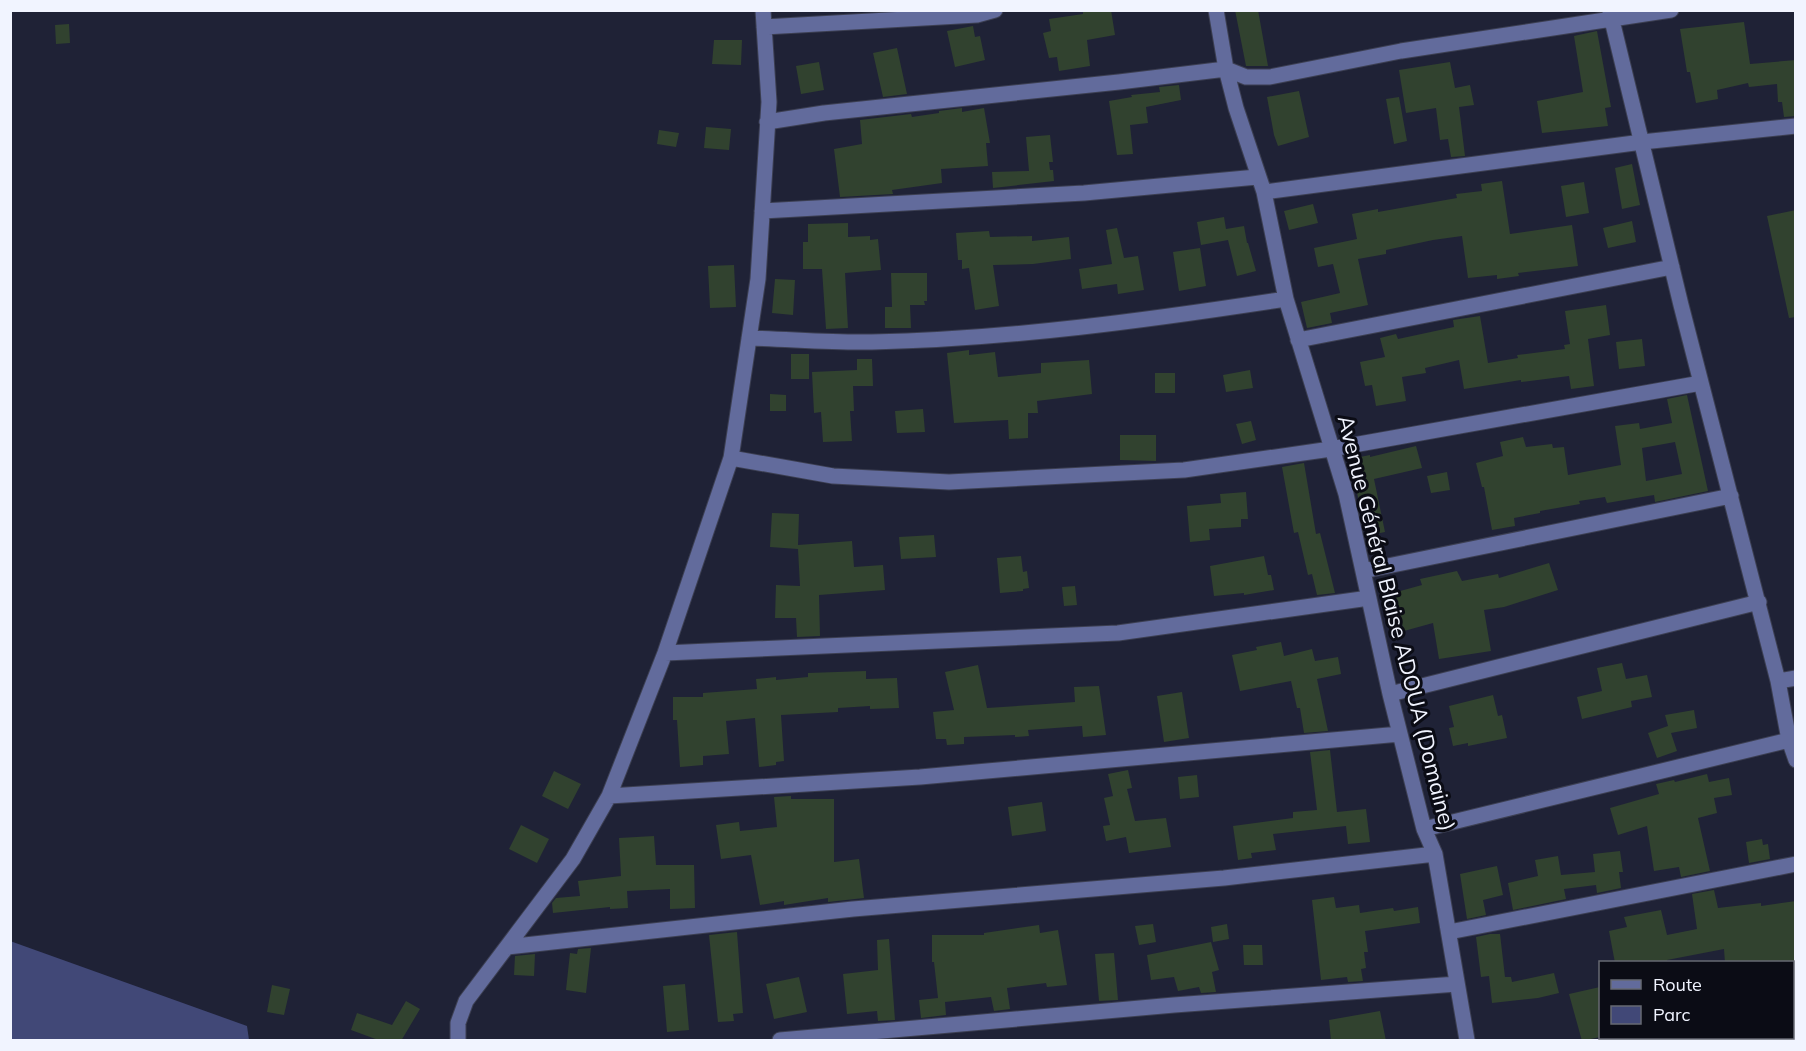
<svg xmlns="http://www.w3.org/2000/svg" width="1806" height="1051" font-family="Mulish,sans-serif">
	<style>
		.green { fill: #414877 }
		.building { fill: #31422f; fill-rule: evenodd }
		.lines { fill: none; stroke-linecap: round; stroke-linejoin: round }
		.street-casing { stroke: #3c3f52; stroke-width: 17 }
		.street { stroke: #626b9c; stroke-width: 15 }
		.labels { text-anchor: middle; stroke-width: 6; stroke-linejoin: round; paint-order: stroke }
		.street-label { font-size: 22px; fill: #f1f4ff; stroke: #0b0c15 }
	</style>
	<rect width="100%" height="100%" fill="#1f2236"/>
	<path class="green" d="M10 941 247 1026 249 1040H11Z"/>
	<path class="building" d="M1083 10H1111L1115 35 1087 40 1090 66 1059 71 1057 57 1049 58 1043 33 1051 31 1049 19 1083 14Z
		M1235 10H1258L1268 66H1246Z
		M1744 22 1750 64 1796 60V116L1784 117 1782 102H1778L1777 84 1749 87 1748 83 1717 90 1718 99 1696 103 1690 72H1687L1680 29Z
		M69 24 70 43 56 44 55 25Z
		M973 26 975 37 980 36 985 60 955 67 947 31Z
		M1597 31 1611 107 1605 108 1608 126 1542 133 1537 101 1583 92 1574 36Z
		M714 40H742L741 65 712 64Z
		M897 48 907 94 883 97 873 53Z
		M819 62 824 90 801 94 796 66Z
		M1450 62 1455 88 1470 85 1474 105 1459 107 1465 156 1451 157 1448 139 1440 140 1436 108 1406 113 1399 70Z
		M1179 85 1181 100 1146 107 1148 123 1130 125 1133 154 1117 155 1109 101 1132 97 1131 95 1160 92 1159 87Z
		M1299 91 1309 137 1278 146 1274 135 1267 97Z
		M1399 97 1407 141 1394 144 1386 99Z
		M962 108V112L984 108 990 143H986L988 166 941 169 942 183 892 190 893 194 840 197 834 149 862 144 860 120 911 114 912 117 939 113V111Z
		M706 127 731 129 729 150 704 148Z
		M659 130 679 133 676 147 657 144Z
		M1050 135 1053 162H1049L1050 170H1053L1054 181 993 188 992 172 1029 171 1026 137Z
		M1632 164 1640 205 1622 209 1615 168Z
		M1502 181 1510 234 1572 225 1578 266 1518 273 1519 276 1497 279V275L1468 278 1462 236 1433 240 1386 250V254L1358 259 1368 305 1330 313 1332 323 1307 328 1301 302 1340 293 1333 264 1318 267 1314 248 1357 239 1352 214 1378 209V212L1457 198 1456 194 1482 191 1481 184Z
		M1584 182 1589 213 1566 217 1561 186Z
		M1313 204 1318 223 1289 230 1284 211Z
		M1796 210V317L1789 318 1767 216Z
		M1224 217 1226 229 1244 226 1247 243H1248L1256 271 1237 276 1228 240 1201 245 1197 222Z
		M1632 221 1636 242 1608 248 1603 228Z
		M848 223V237L870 236V240L878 239 881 270 845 273 848 328 826 329 822 269H803V242H808V224Z
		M1117 228 1124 258 1138 256 1144 290 1118 294 1117 284 1082 289 1079 269 1112 264 1106 230Z
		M989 231 990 237 1032 236V241L1069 237 1071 259 1033 264 993 265 999 306 975 310 969 268 962 269V260H958L956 233Z
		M1200 248 1206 286 1179 291 1173 252Z
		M734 265 736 307 710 308 708 266Z
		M891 273H927V301H924L925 305H910L911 328H885V307H892Z
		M775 279 795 280 793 315 772 313Z
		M1606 305 1610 335 1588 339 1594 386 1571 389 1569 376 1521 382V380L1464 389 1459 360 1425 368 1426 373 1402 377 1406 401 1376 406 1372 385 1365 386 1360 362 1385 357 1380 338 1396 334 1398 339 1454 327 1453 320 1480 316 1488 363 1518 358 1517 355 1565 349 1564 345 1570 344 1565 311Z
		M1642 339 1645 366 1619 369 1616 342Z
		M969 350V355L995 352 998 377 1041 373V363L1089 360 1092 394 1037 401 1038 413H1028V438L1009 439 1008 420 954 423 947 353Z
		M791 354H809V379H791Z
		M857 359H872L873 386H853L854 411H850L852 441 823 442 821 412 814 413 812 372 857 370Z
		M1250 370 1253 388 1226 392 1223 375Z
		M1155 373H1175V393H1155Z
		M770 394 786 395V411H770Z
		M1687 395 1708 491 1655 502 1654 495 1607 503 1605 497 1579 501 1580 504 1540 511V513L1514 518 1515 526 1492 530 1484 487H1482L1476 463 1503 456 1500 442 1523 437 1526 447 1552 444 1553 448 1564 447 1568 475 1621 465 1615 426 1639 423 1640 429 1672 423 1667 399ZM1675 442 1682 474 1646 481 1642 448Z
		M923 409 925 432 897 433 895 411Z
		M1251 421 1256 440 1242 444 1236 424Z
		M1120 435H1156V461L1120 460Z
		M1416 446 1422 468 1374 479 1385 532 1366 536 1350 459 1370 455V457Z
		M1304 463 1316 534 1320 533 1335 593 1317 595 1312 574 1308 575 1298 532 1294 533 1282 467Z
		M1447 472 1450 490 1431 493 1427 476Z
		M1246 492 1248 519H1241V527L1209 529 1210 540 1190 542 1187 506 1221 503 1220 494Z
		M772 513 799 514 798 545 852 541 854 567 883 565 885 590 819 595 820 636 797 637 796 618H775L776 585 800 586 798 549 770 547Z
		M934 535 936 557 901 559 899 537Z
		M1021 556 1023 572 1027 571 1029 588 1023 589V591L1000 593 997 558Z
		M1264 556 1268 575H1271L1274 590 1244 595V593L1214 596 1210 566Z
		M1549 563 1558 590 1504 607 1484 610 1491 651 1439 659 1433 623 1404 631 1393 593 1422 585 1420 579 1457 571 1462 581 1498 574 1499 578Z
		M1075 586 1077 605 1064 606 1062 587Z
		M1281 642 1284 656 1312 649 1315 661 1338 657 1341 674 1317 679 1328 731 1304 733 1300 708H1297L1291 681 1240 691 1232 655 1257 650 1256 647Z
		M1622 663 1626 679 1647 675 1652 697 1631 701 1632 707 1582 719 1577 697 1602 691 1597 668Z
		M978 665 987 708 1075 702 1074 687 1099 686 1106 735 1083 737 1082 726 1028 730 1029 736 1015 737V735L964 737V744L947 745 946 739H936L933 712 954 710 945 672Z
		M866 671V679L897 678 899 708 870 709V706L838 708V712L781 715 784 761 776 762V765L759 767 755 718 726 721 729 754 703 756V765L680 767 677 720H673V697H703V693L757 689 756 679 776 677V680L808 677V673Z
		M1182 692 1189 738 1164 742 1157 696Z
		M1493 695 1498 716 1502 715 1507 738 1468 746V743L1453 746 1449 728 1454 727 1449 706Z
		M1694 710 1697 728 1671 733 1677 751 1657 758 1648 733 1668 726 1665 715Z
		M1330 750 1337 812 1366 809 1370 842 1348 844 1346 826 1273 834 1276 850 1251 853 1252 858 1238 860 1233 826 1293 818V812L1317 810 1310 752Z
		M1128 770 1132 788 1127 789 1135 821 1166 818 1171 847 1129 853 1126 837 1106 841 1103 826 1110 825 1104 798 1113 796 1108 774Z
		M554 771 581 784 568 809 542 796Z
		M1707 774 1709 782 1729 778 1732 795 1714 798 1717 813 1698 818 1710 871 1681 877 1679 867 1654 871 1647 826 1618 835 1610 808 1659 794 1656 784 1674 780 1675 782Z
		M1197 775 1199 797 1180 799 1178 777Z
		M791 796V799H834V862L859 859 864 898 828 902V898L784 905V901L760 905 751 855 721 859 716 825 739 822 740 831 777 827 774 797Z
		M1042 802 1046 831 1012 836 1008 807Z
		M521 825 549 839 537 863 509 849Z
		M654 836 656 865H694L695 908 670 909V889L627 891 628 908 610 909V907L553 913 552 903 556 898 580 896 578 881 621 876 619 838Z
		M1762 839 1763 845 1768 844 1770 859 1749 863 1746 842Z
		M1620 851 1623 872H1619L1621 888 1597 893 1596 885 1564 889 1566 899 1513 910 1508 883 1538 876 1535 860 1558 856 1561 875 1595 872 1593 854Z
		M1497 866 1503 895 1483 900 1486 915 1467 919 1460 874Z
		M1714 890 1718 908 1761 903V906L1796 901V963H1725L1724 949 1667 960V963H1615L1609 931 1627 927 1624 917 1661 910 1667 935 1697 929 1692 894Z
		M1334 897 1336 908 1359 905 1360 913 1393 908 1394 911 1418 907 1420 923 1365 931 1368 952H1364L1366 968 1361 969 1363 981 1348 982 1347 977 1321 980 1312 900Z
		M1153 924 1156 942 1139 945 1135 926Z
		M1227 924 1229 939 1213 942 1211 927Z
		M1039 925 1040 933 1058 930 1067 985 1047 987 1046 983 1007 988 1010 1009 994 1011 991 997 945 1002 946 1015 921 1018 919 1000 938 998 934 962H932V935H984V933Z
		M737 932 743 1013 733 1014 734 1021 718 1022 709 935Z
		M1490 934H1500L1505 977H1511L1512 982 1554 973 1559 993 1538 998 1492 1003 1489 976 1481 977 1476 937Z
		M889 939 895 1020 878 1021 877 1011 847 1014 843 974 878 970 877 940Z
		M1211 942 1219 970 1212 972 1216 992 1201 993 1199 987 1178 991 1174 977 1151 980 1147 955Z
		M1243 945H1262L1263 965H1244Z
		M591 948 586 993 566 990 570 953 577 954 578 949Z
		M1114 953 1118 1000 1099 1001 1095 954Z
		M535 954 534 976 514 975 515 956Z
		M799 977 807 1012 774 1019 766 984Z
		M685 984 689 1030 667 1032 663 986Z
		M272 985 290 989 284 1015 267 1012Z
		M1600 987V1037L1582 1041 1569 994Z
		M406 1001 420 1009 401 1041H381L351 1030 357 1013 392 1025Z
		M1380 1011 1386 1041H1331L1329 1020Z"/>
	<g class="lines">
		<defs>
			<path id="street" d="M1216 10 1226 69 1236 108 1264 192 1286 299 1346 494 1390 694 1424 829 1435 854 1467 1040
				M1610 12 1681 305 1778 681 1789 740 1796 760
				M764 27 977 15 995 10
				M767 122 824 113 1119 82 1226 69 1246 77H1270L1401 51 1671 10
				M1264 192 1642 142 1796 126
				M762 211 1084 193 1257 177
				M749 338C790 339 831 343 872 342 1011 339 1149 320 1286 299
				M1298 340 1672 267
				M731 458 833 476 949 482 1184 470 1331 449 1701 383
				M1363 571 1731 496
				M665 653 1118 633 1369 598
				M1778 681 1796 678
				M1390 694 1759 602
				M609 796 920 777 1400 734
				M1424 829 1789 740
				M1449 932 1796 864
				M507 947 853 909 1224 878 1435 854
				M1792 1001H1796
				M458 1040V1023L466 1001 573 859 609 796 665 653 731 458 758 279 769 102 763 10
				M780 1040 1174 1005 1457 984
				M1611 1040 1624 1038"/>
		</defs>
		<use href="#street" class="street-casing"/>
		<use href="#street" class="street"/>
	</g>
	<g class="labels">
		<g class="street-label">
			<text transform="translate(1397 623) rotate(76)" y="8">Avenue Général Blaise ADOUA (Domaine)</text>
		</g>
	</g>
	<rect width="1806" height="1051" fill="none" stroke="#f1f4ff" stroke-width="24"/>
	<rect x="1599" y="961" width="195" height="78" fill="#0b0c15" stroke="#676973" stroke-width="1.5"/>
	<rect x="1611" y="980" width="30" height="9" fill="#626b9c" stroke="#676973" stroke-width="1.5"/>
	<text x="1653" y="991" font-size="18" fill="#f1f4ff">Route</text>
	<rect x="1611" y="1006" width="30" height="18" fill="#414877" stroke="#676973" stroke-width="1.5"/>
	<text x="1653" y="1021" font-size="18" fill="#f1f4ff">Parc</text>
</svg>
